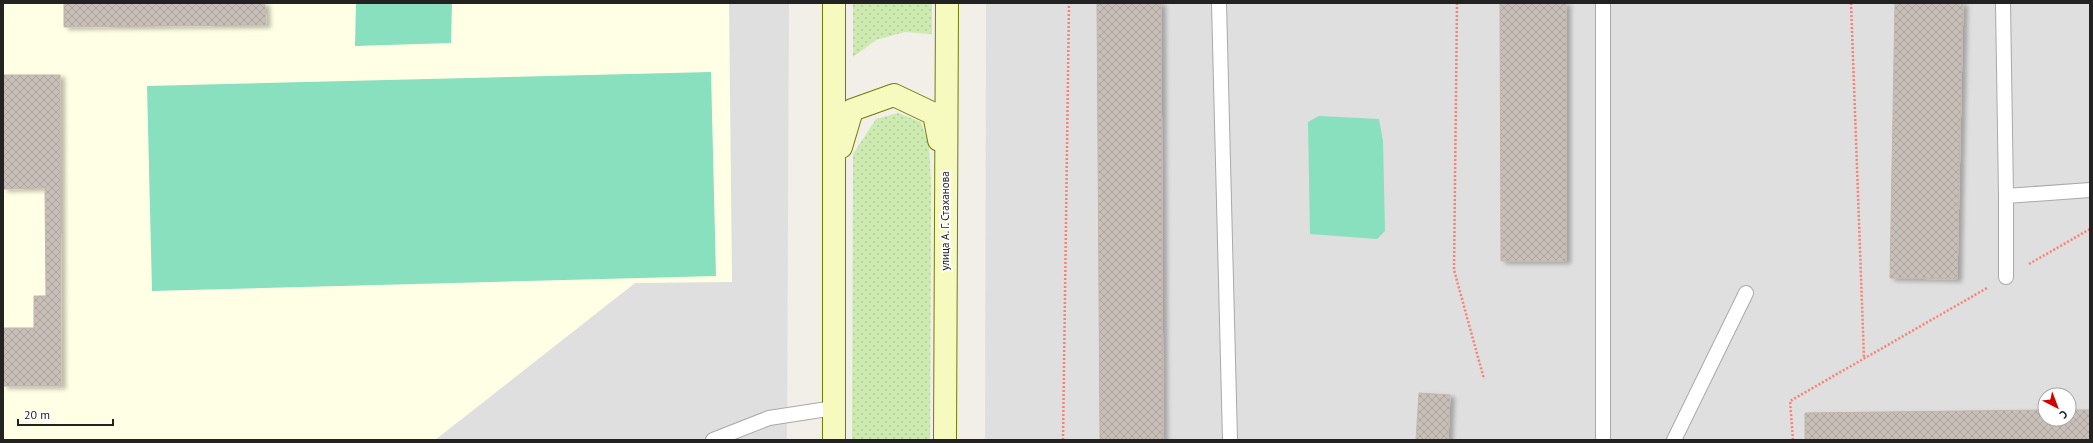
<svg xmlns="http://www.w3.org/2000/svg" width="2093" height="443" font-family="'PT Sans',sans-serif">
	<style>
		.residential { fill: #e0dfdf; fill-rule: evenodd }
		.education { fill: #ffffe5 }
		.grass { fill: url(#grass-dots) }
		.pitch { fill: #88e0be }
		.building { fill: url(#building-cross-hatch); stroke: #c4b6ab; filter: url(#shadow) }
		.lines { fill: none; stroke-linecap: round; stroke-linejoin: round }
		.lane-casing { stroke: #a9a9a9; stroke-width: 16 }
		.secondary-casing { stroke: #707d05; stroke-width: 24 }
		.path { stroke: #fa8072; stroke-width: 2.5; stroke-dasharray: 2 2; stroke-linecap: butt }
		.lane { stroke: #fff; stroke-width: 14 }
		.secondary { stroke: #f7fabf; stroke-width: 22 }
		.labels { text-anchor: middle; stroke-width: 4; stroke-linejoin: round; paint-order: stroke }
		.street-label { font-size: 11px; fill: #222; stroke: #fff }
	</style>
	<defs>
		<pattern id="grass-dots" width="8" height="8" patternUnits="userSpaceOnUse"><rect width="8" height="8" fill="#cdebb0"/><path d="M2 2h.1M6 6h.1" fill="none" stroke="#b0c997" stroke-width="1.8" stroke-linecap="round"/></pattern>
		<pattern id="building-cross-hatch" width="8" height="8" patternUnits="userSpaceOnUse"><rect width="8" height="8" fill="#c7bfb8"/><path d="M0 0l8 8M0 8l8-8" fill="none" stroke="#aba49e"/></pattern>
		<filter id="shadow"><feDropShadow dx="4.5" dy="2.5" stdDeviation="2" flood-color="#0004"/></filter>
	</defs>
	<rect width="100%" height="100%" fill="#f2efe9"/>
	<path class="residential" d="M3 3H789L787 440H3Z
		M986 3H2090V440H985ZM2045 395H2069V419H2045Z"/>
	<path class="education" d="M3 3H729L732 282 635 283 435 440H3Z"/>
	<path class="grass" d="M853 3H932V34L905 32 876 40 853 57Z
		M898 113 921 122 929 145 931 184 930 440H852L853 154 876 119Z"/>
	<path class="pitch" d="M356 3H452L451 43 355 46Z
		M711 72 716 276 152 291 147 86Z
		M1319 116 1379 119 1383 141 1385 231 1377 239 1310 234 1308 122Z"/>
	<path class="building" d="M64 3H265L266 25 64 27Z
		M1097 3H1161L1163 440H1100Z
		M1500 3H1566V261H1501Z
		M1895 3H1963L1957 279 1890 278Z
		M3 75H60L61 386H3V328H34V296H46L45 188 3 189Z
		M1419 393 1450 395 1448 440H1416Z
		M2045 410V419H2069V410H2090V440H1805V413Z"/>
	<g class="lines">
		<defs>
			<path id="lane" d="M1219 3 1230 440
				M2003 3 2006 196 2090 190
				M2006 196V277
				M713 440 769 418 834 408
				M1603 440V3
				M1674 440 1746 293"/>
			<path id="secondary" d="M834 3V440
				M841 147 852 110 894 95 934 114 939 140
				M945 440 947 3"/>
		</defs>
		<use href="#lane" class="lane-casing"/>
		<use href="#secondary" class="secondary-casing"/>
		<path class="path" d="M1457 3 1454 270 1484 379
			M1851 3 1864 359
			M2029 264 2090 229
			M1063 440 1069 3
			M1793 440 1790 401 1987 288"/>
		<use href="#lane" class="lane"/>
		<use href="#secondary" class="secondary"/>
	</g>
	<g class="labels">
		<g class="street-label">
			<text transform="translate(945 221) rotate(-90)" y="4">улица А. Г. Стаханова</text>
		</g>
	</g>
	<rect width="2093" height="443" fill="none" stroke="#222222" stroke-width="8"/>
	<g transform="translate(2057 407) rotate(138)"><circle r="19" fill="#ffffff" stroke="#a7a7a7"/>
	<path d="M0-3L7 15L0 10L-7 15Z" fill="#d40000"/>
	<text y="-6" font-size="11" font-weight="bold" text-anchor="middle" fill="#222222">С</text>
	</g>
	<path d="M18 419v6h95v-6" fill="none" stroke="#222222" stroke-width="2"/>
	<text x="24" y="419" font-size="12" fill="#222222" stroke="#ffffff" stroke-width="3" paint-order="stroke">20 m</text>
</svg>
